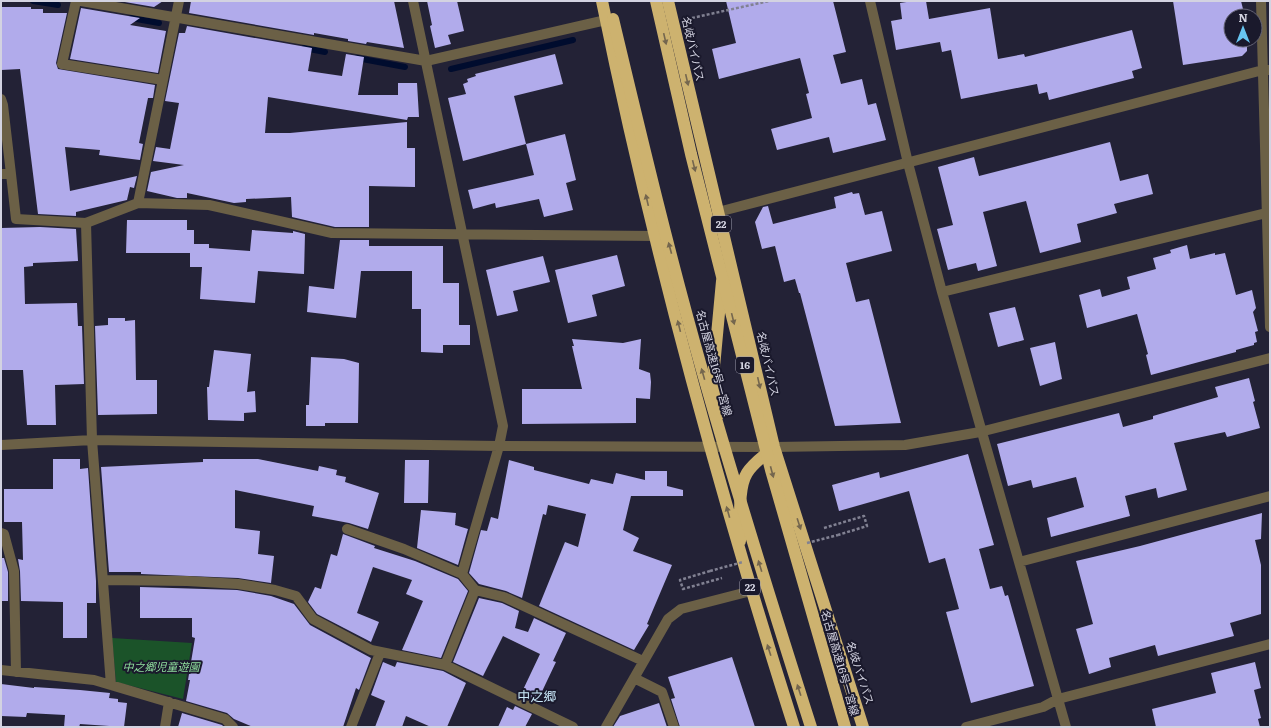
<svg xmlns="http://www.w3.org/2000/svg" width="1271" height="728" font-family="Literata,'Noto Sans JP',serif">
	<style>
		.green { fill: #1b5329 }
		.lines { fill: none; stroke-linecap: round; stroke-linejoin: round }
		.stream { stroke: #000c2e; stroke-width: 6 }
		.building { fill: #b1abeb }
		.path { stroke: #818192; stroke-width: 2.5; stroke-dasharray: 3 2; stroke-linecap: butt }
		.minor { stroke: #6b6046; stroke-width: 10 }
		.highway { stroke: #cdb26f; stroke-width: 12 }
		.path-bridge { stroke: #818192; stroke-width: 2.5; stroke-dasharray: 3 2; stroke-linecap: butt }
		.highway-bridge { stroke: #cdb26f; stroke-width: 12 }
		.oneway { fill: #74664e }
		.labels { text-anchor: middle; stroke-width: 4; stroke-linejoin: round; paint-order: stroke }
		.shield { fill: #1a192c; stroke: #9c9bab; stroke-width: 1 }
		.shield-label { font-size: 10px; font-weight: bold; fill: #d3d3e1 }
		.street-label { font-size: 11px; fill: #d3d3e1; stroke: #1a192c }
		.park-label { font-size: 11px; font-style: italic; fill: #90e09e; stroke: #1a192c }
		.quarter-label { font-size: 13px; fill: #c8e7f8; stroke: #1a192c }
	</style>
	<rect width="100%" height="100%" fill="#232236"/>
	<path class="green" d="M112 638 192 643 183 699 116 682Z"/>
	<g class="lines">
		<path class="stream" d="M33 1 58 5
			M131 18 159 23
			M304 48 325 52
			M357 58 405 67
			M451 69 573 40"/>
	</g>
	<path class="building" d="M119 1H163L154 7Z
		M191 1H394L404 48 367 42 366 44 348 41V39L314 33V35L189 13Z
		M427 1H457L464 31 448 35 451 44 435 48 430 26 432 25Z
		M726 1H833L846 52 833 55 841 84 862 79 868 105 876 103 886 140 833 153 829 137 777 150 771 129 812 118 806 94 809 93 800 58 719 79 712 49 736 43Z
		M913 1H926L929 19 990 8 998 59 1024 54 1025 57 1132 30 1142 68 1132 71 1134 78 1049 100 1047 92 1039 94 1037 84 961 99 951 50 942 52 940 42 896 50 891 21 902 19 900 3Z
		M1173 1H1241L1243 9H1247V16H1231V40H1247V51L1242 56 1183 65Z
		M2 7H31V9H43V13H67L56 63 58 69 155 85 153 98H148L139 143 143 144 140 160 99 155 100 150 65 147 70 191 137 176 134 188 130 187 127 200 76 212V216L38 214 20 69 1 70Z
		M81 8 140 18 130 25 166 31 158 73 70 59Z
		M187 26 312 48 308 71 342 76 346 54 364 57 358 95H398V83H417L419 117H408L407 120 268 97 265 133H290L407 122V148H415V187L369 186V227H335L292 217 291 197 246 199V202L234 203 187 193V198H177L147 191 151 172 184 165 153 161 156 147 170 149 179 103 165 101 179 33H185Z
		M555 54 563 84 514 96 526 144 463 161 448 98 466 94 463 84 468 82 467 79 476 76 475 74Z
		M565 134 576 180 566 183 573 210 544 217 539 199 496 208 495 203 473 209 468 190 534 175 526 144Z
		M1110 142 1120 181 1148 174 1153 194 1114 204 1117 213 1077 224 1081 242 1040 253 1026 201 983 212 997 266 978 271 976 263 948 270 937 229 953 225 938 167 974 157 979 176Z
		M852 192 853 194 859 193 865 215 882 211 892 251 846 263 856 302 869 299 901 423 835 426 800 293H799L795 279 784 282 775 246 762 249 755 222 763 207 768 206 773 224 836 208 834 197Z
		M127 220H187V230H194V244H209V248L250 251 252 230 293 233V231L305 234 304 274 258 271 255 303 200 299 202 267H190V253H126Z
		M40 227 76 229 78 261 33 263V266L24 267 25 304 77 303 78 326H82L84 384 55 385 56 425H27L23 370H1V228Z
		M340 240H369V246H443V283H459V325H470V345H443V353L421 352V309H412V271H361L356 318 307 312 309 286 334 289Z
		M1187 245 1190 259 1215 253V255L1225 253 1236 295 1252 290 1256 308 1253 312 1258 331 1255 332 1257 342 1254 343V345L1236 350V352L1151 375 1146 355 1148 354 1137 314 1087 328 1079 295 1100 289 1102 297 1130 289 1127 277 1156 269 1153 258 1171 253 1170 250Z
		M617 255 625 286 592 295 597 316 568 323 555 270Z
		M543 256 550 282 513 291 518 311 497 316 486 270Z
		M1015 307 1024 340 998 347 989 313Z
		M108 318H125V321L135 320 136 380H157V414L98 415 95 326 108 325Z
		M572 339 623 343 641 339 639 369 650 373 651 382 650 399 636 398V423L522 424V389H582L572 346H574Z
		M1055 342 1062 379 1040 386 1030 348Z
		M214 350 251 354 247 392 255 391 256 412 244 413V421L208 420 207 387H209Z
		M311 357 344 359 359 363 358 423H325V426H306V405H309Z
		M1249 378 1255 401 1253 402 1260 428 1227 437 1225 432 1174 443 1187 490 1158 498 1156 488 1125 496 1130 516 1051 537 1047 518 1084 507 1076 477 1033 488 1031 480 1008 486 997 444 1119 413 1123 427 1153 419V416L1218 397 1215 387Z
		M968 454 994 545 979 549 990 589 1002 586 1005 596 1008 595 1034 686 971 703 946 612 959 609 945 558 929 563 909 491 839 511 832 485 879 472 880 478Z
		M53 459H80V469L88 468 96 581V603H87V638H63V602L21 601 20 571 18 559 23 560 22 522H4V489H53Z
		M203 459H258L318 471 319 466 337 470 336 475 346 477 345 482 379 493 368 529 349 523 312 516 314 506 235 490V528L260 531 258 554 274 556 271 583 238 578 141 574V572H109L101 467 203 462Z
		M405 460H429L428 503H404Z
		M509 460 534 467V470L589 484 591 479 613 484 616 473 645 480V471H667V486L683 490V496H631L623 530 639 538 633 551 672 565 647 624 649 625 634 650 539 606 565 542 578 547 586 514 548 505 546 515 543 514 522 598 506 591 479 584 469 573 481 530 487 531 491 517 498 519Z
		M421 510 456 513 455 525 468 529 458 565 417 548Z
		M1262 513 1261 539 1255 540 1261 565V614L1230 623 1234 636 1158 656 1155 645 1109 658 1111 667 1089 674 1076 629 1093 624 1076 561 1140 546Z
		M343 534 375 546 374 548 415 561 458 579 468 591 441 658 402 650 423 601 406 594 412 580 373 567 357 613 379 622 371 642 317 614 308 602 315 587 321 589 331 554 337 556Z
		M1 558H4L8 572V601H1Z
		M140 587 237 590 271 596 294 604 310 625 371 658 359 690 356 688 343 727H253L234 719 227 713 186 701 190 680H188L195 638 192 637V618H140Z
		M479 598 502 603 519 611 515 628 528 632 534 618 566 633 553 661 556 662 537 702 521 694 540 654 503 636 483 676 453 662Z
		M732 657 755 727H680L671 699 675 698 668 677Z
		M383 662 395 667 397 662 443 671 466 683 447 727H431L406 716 402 727H375L385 701 371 695Z
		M1255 662 1261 688 1254 690 1261 718 1258 719 1260 727H1156L1152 709 1216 693 1211 673Z
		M1 684 34 688V687L80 690 110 693 109 698 118 699V702L127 703 124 727 80 724 79 727H64L65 715 27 713 26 717 1 716Z
		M659 703 667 727H613L620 716Z
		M515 706 532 714 525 727H498L507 707 513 710Z
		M182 713 222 725 224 727H178Z"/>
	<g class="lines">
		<path class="path" d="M692 18 769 1
			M824 528 864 516 867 526 838 535
			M710 571 680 580 683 589 722 578"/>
		<path class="minor" d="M76 1 62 64 163 80
			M81 1 426 61 606 20
			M413 1 503 426 499 446 462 574 475 590 445 665
			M870 1 908 163 942 292 1066 727
			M1261 1 1270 327
			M1 99 3 105 11 174
			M1 174H11L16 219 86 223 138 203 209 205 332 233 656 236
			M138 203 179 1
			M718 212 1263 70H1270
			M86 223 92 440 111 685
			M942 292 1270 212
			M1 445 92 440 499 446 774 447 905 445 980 432 1270 358
			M347 529 404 549 462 574
			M1 533 4 534 14 571 16 672
			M1019 562 1270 496
			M104 580 187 581 238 584 275 590 296 596 313 619 371 650 445 665 573 727
			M475 590 504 597 643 661
			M1 670 94 680 225 719 233 727
			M634 678 662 692 674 727
			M165 727 169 702
			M351 727 380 653
			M606 727 668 619 681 609 751 591
			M966 727 1043 707 1058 699 1270 644"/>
		<path class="highway" d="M602 1C652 246 718 489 794 727
			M668 1 774 447 863 727
			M719 414 714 367 722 281
			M740 541C741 523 737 489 747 473 753 463 764 456 773 448"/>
		<path class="path-bridge" d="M807 543 838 535
			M710 571 743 562"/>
		<path class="highway-bridge" d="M656 1 691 154 771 470 845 727
			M613 19C641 136 669 254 702 370 736 490 773 608 811 727"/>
	</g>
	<defs><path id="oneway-solid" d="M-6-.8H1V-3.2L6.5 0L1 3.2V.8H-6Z"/></defs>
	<g class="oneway">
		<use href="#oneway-solid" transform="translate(665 39) rotate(77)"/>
		<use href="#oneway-solid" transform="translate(687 80) rotate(77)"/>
		<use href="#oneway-solid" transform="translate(694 166) rotate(76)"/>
		<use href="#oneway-solid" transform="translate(647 200) rotate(-103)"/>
		<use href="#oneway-solid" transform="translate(670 248) rotate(-105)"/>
		<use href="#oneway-solid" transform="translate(733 319) rotate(76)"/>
		<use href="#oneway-solid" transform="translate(679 326) rotate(-104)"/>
		<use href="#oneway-solid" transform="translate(703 374) rotate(-106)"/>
		<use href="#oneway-solid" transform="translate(759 383) rotate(77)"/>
		<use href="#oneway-solid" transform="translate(772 472) rotate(75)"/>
		<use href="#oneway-solid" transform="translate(728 512) rotate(-106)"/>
		<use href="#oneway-solid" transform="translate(799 524) rotate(72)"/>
		<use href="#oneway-solid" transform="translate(760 566) rotate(-107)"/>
		<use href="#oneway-solid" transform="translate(769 650) rotate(-108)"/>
		<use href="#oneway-solid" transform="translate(799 690) rotate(-108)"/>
	</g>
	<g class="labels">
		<g class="shield">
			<rect x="711" y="216" width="20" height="16" rx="3"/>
			<rect x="736" y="357" width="18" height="16" rx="3"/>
			<rect x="740" y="579" width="20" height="16" rx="3"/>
		</g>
		<g class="shield-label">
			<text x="721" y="228">22</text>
			<text x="745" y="369">16</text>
			<text x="750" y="591">22</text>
		</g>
		<g class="street-label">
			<text transform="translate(693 49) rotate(77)" y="4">名岐バイパス</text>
			<text transform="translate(714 363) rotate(75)" y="4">名古屋高速16号一宮線</text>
			<text transform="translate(768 364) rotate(77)" y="4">名岐バイパス</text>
			<text transform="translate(840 663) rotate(74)" y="4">名古屋高速16号一宮線</text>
			<text transform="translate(860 673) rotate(72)" y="4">名岐バイパス</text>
		</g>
		<g class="park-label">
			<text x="161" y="671">中之郷児童遊園</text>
		</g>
		<g class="quarter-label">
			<text x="537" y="701">中之郷</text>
		</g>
	</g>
	<rect width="1271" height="728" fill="none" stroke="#d3d3e1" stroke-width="4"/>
	<g transform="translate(1243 28)"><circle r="19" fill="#1a192c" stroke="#646374"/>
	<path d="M0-3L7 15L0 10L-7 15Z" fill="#67c4f0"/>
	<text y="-6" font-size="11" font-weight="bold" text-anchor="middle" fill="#d3d3e1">N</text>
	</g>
</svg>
